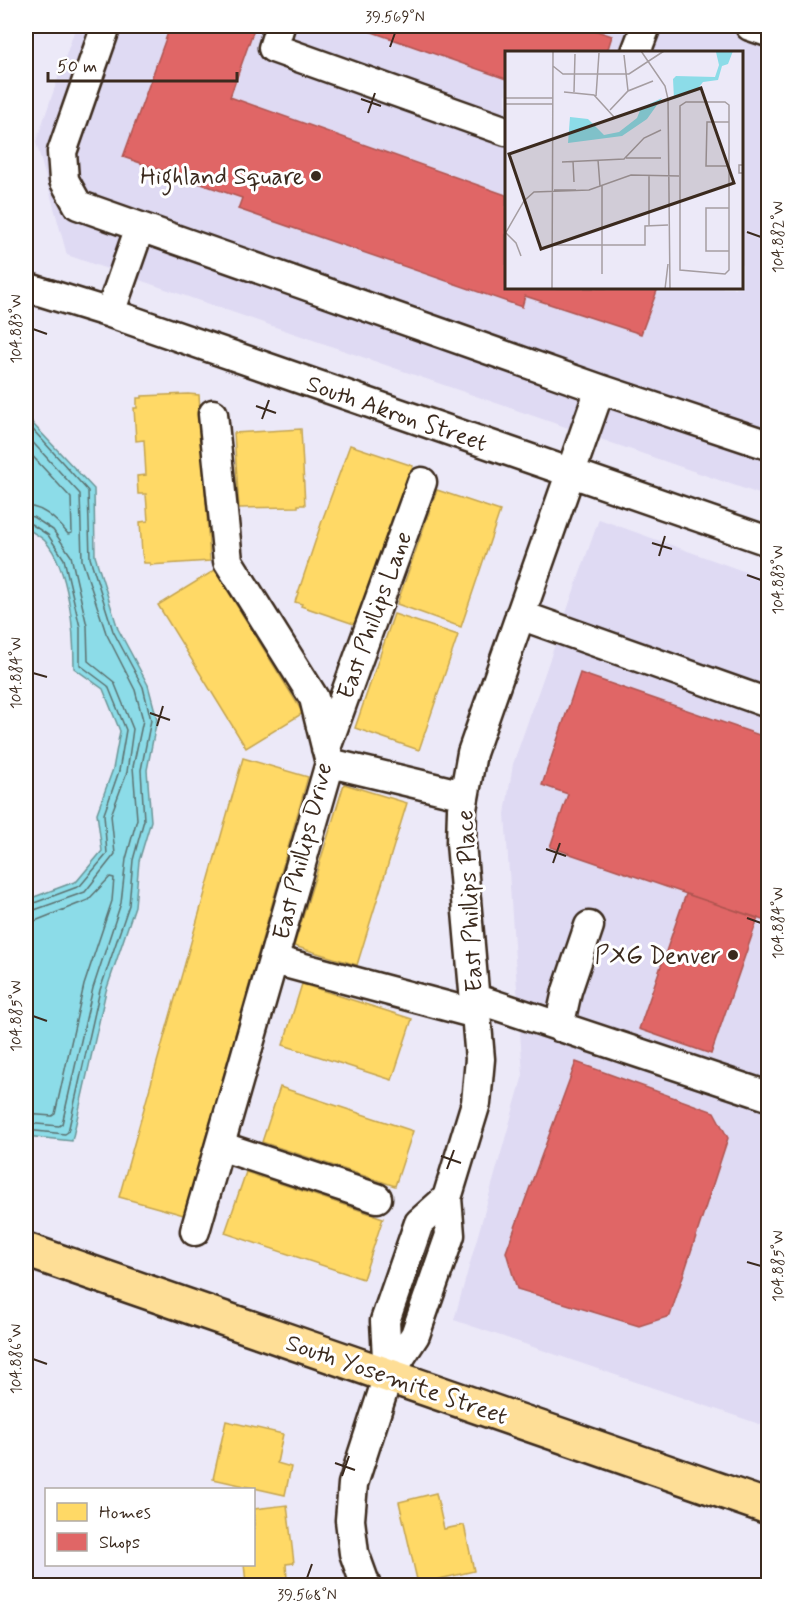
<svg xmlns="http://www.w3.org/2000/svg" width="794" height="1611" font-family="Mynerve,sans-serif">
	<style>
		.built { fill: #dfdaf3; fill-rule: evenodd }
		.water { fill: #8cdce8; stroke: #6c9597; stroke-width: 1.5 }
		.homes { fill: #ffd966; stroke: #c4a450; stroke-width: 1.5 }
		.shops { fill: #e06666; stroke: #ae5450; stroke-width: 1.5 }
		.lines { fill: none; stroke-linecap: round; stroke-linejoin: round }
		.shore { stroke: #5b716f; stroke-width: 1.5 }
		.minor-casing { stroke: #3b2a1e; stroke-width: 33 }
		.major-casing { stroke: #3b2a1e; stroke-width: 38 }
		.minor { stroke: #fff; stroke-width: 28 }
		.major { stroke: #fede96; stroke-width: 33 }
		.ticks { fill: none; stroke: #3b2a1e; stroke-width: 2 }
		.poi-dot { fill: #3b2a1e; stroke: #fff; stroke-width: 2 }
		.labels { text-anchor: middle; stroke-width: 6; stroke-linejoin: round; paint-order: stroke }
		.poi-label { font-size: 24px; fill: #3b2a1e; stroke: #fff; text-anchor: end }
		.street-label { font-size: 24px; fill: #3b2a1e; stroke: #fff }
		.inset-road { fill: none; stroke: #a59da1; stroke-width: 1.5 }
		.view { fill: #3b2a1e; fill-opacity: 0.15; stroke: #3b2a1e; stroke-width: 3 }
		.inset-edge { fill: none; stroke: #3b2a1e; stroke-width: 3 }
		.neatline { fill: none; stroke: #3b2a1e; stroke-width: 2 }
		.ticks-label { font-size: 15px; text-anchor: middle; fill: #3b2a1e }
	</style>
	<rect width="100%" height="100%" fill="#ece9f8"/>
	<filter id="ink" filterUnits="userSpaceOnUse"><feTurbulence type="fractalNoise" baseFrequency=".0167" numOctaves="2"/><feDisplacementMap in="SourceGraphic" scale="12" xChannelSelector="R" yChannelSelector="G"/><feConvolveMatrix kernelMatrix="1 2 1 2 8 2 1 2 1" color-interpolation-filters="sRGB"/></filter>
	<g filter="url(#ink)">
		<path class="built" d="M76 26H768V497L67 255 36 142ZM506 52H742V288H506Z
			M599 519 768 580V1427L454 1320 523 1075 505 814 513 764Z"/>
		<path class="water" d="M26 410 33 424 94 489 95 556 118 629 148 685 157 719 147 770 151 821 139 861 135 906 106 991 72 1141 26 1136V900L77 881 102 851 97 813 113 769 120 731 103 689 74 668C74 633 70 568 45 541 40 536 32 532 26 528Z"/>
		<path class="homes" d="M188 394 199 395 210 561 150 565V563H144L142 554 140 522 148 521 146 494H138L137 476 146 475 144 440 136 441 134 408H137V398H142V396Z
			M301 429 305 505H298V507L239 508 234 433Z
			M350 445 413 466 357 625 301 606 302 604 295 602 323 518Z
			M437 490 500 511 461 627 397 604Z
			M215 570 303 713 246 748 158 605Z
			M394 614 458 635 419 750 355 728Z
			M243 758 308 777 184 1215 119 1197Z
			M344 784 407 803 357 965 294 946Z
			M302 984 412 1019 392 1080 283 1045Z
			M280 1087 413 1131 395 1186 262 1142Z
			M246 1172 383 1218 363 1279 225 1233Z
			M226 1421 283 1434 277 1463 291 1467 285 1495 213 1479Z
			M436 1493 444 1529 464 1525 474 1571 418 1584 399 1502Z
			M287 1505 294 1563 286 1564 287 1579 246 1583 244 1564H254V1509Z"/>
		<path class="shops" d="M166 26H255L230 97 506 195V288H658L641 334 525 296 522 307 238 209 242 198 123 157 170 27Z
			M355 26H582L612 36 607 52H506V79Z
			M580 673 768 738V922L550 847 568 794 542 785Z
			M686 894 758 918 711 1054 639 1029Z
			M576 1062 714 1112 728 1138 670 1316 639 1326 517 1289 506 1252Z"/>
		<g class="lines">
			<path class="shore" d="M26 422 88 491 90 558 113 631 143 687 151 720 141 770 144 820 133 860 129 905 100 990 68 1132 65 1134 26 1130
				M26 435 80 494 82 560 106 633 135 690 143 720 133 767 137 819 126 859 121 903 93 988 62 1124 59 1126 26 1123
				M26 449 71 498 72 533 68 534C58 521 43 507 26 506
				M26 515 33 517 53 530 71 556 87 626 88 661 114 682 133 729 127 772 111 815 115 854 85 892 26 913
				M26 523 31 524 48 535 64 559 80 627V665L108 686 126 730 119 771 104 814 107 854 80 886 26 906
				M26 922 35 921 88 900 110 877 114 878 112 901 84 985 55 1114 52 1116 26 1114"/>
			<defs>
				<path id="minor" d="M106 26 62 152 64 180 78 205 600 389 768 445
					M280 26 273 48 506 131
					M750 26 768 32
					M636 52 646 26
					M26 287 110 313 768 541
					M110 313 140 227
					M520 615 768 703
					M326 748 422 482
					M330 763 464 795
					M274 960 476 1014
					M474 998 768 1096
					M559 1027 567 991 589 926
					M220 1146 377 1198
					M195 1231 330 763 314 698 228 561 213 414
					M388 1376 385 1321 419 1223 447 1198
					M366 1586 354 1553 350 1520 353 1484 388 1376 415 1335 450 1235 447 1198 476 1103 480 1059 461 843 462 809 472 753 600 389"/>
				<path id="major" d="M26 1250 768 1507"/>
			</defs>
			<use href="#minor" class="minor-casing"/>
			<use href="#major" class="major-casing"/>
			<use href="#minor" class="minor"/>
			<use href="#major" class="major"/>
		</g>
	</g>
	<path class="ticks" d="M390 47 395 33M361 99 381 106M368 113 375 93M747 232 761 237M33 329 47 334M256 406 276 413M262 419 269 400M652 543 672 549M659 556 665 536M747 575 761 580M33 673 47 677M150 713 170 720M157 726 163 706M546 849 566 856M553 863 560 843M747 918 761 923M33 1016 47 1021M441 1156 461 1163M447 1169 454 1150M747 1262 761 1266M33 1359 47 1364M335 1463 355 1470M342 1476 349 1456M307 1578 312 1564"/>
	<g class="poi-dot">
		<circle cx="316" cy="176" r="6"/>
		<circle cx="733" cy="955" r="6"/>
	</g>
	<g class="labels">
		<g class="poi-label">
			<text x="304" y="184">Highland Square</text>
			<text x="721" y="963">PXG Denver</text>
		</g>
		<g class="street-label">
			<text transform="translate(397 413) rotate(19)" y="8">South Akron Street</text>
			<text transform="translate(374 615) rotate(-70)" y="8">East Phillips Lane</text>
			<text transform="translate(302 851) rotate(-76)" y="8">East Phillips Drive</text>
			<text transform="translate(469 901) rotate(-93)" y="8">East Phillips Place</text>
			<text transform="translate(397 1379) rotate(19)" y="8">South Yosemite Street</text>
		</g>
	</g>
	<g transform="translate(505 51)">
		<rect width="238" height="238" fill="#ece9f8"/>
		<path d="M228 0 223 13 217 15 213 29 198 31 191 40 169 48 168 28 171 25 210 26 214 14 211 1ZM157 47 142 68 117 85 63 92 65 66 83 68 99 84 114 81 132 67 136 57Z" fill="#8cdce8"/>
		<path class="inset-road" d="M136 0 160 35 163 48 165 238M119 4 123 40M48 15 58 23H124L159 0M59 41 89 44 109 66M69 41 70 3M91 45 94 2M0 47H48M181 51H220L224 54V219L220 223 175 219V55ZM0 53H48M105 59 123 40 148 30M224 71H202L201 115H224M121 107H156M93 109 95 135M68 110 69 131M57 111 119 108 139 87 156 79M239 114H234V122H239M97 135V223M49 139H71M144 174V124M1 182 11 192 16 205M0 183 19 150 29 141 84 139 126 124 174 125M48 194H140V175L163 174M224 200H201V157H224M47 238 48 0M160 238 163 213"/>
		<path class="view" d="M196 37 229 132 36 198 4 103Z"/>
		<rect width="238" height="238" class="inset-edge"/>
	</g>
	<rect width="794" height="1611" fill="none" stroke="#fff" stroke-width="66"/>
	<rect x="45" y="1488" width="210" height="78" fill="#ffffff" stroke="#b1aaa5" stroke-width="1.5"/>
	<rect x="57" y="1503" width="30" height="18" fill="#ffd966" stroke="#b1aaa5" stroke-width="1.5"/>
	<text x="99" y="1518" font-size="18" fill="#3b2a1e">Homes</text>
	<rect x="57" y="1533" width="30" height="18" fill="#e06666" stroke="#b1aaa5" stroke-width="1.5"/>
	<text x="99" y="1548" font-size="18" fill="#3b2a1e">Shops</text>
	<path d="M48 72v9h189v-9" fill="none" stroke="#3b2a1e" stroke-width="3"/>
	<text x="57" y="72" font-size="18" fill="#3b2a1e" stroke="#ffffff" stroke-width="4.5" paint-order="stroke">50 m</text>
	<rect x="33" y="33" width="728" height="1545" class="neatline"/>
	<g class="ticks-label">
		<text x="395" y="22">39.569°N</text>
		<text transform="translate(778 237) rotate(-90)" y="5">104.882°W</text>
		<text transform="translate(16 329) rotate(-90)" y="5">104.883°W</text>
		<text transform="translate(778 580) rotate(-90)" y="5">104.883°W</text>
		<text transform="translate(16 673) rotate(-90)" y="5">104.884°W</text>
		<text transform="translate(778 923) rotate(-90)" y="5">104.884°W</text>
		<text transform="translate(16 1016) rotate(-90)" y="5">104.885°W</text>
		<text transform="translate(778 1266) rotate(-90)" y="5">104.885°W</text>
		<text transform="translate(16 1359) rotate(-90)" y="5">104.886°W</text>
		<text x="307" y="1600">39.568°N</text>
	</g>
</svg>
